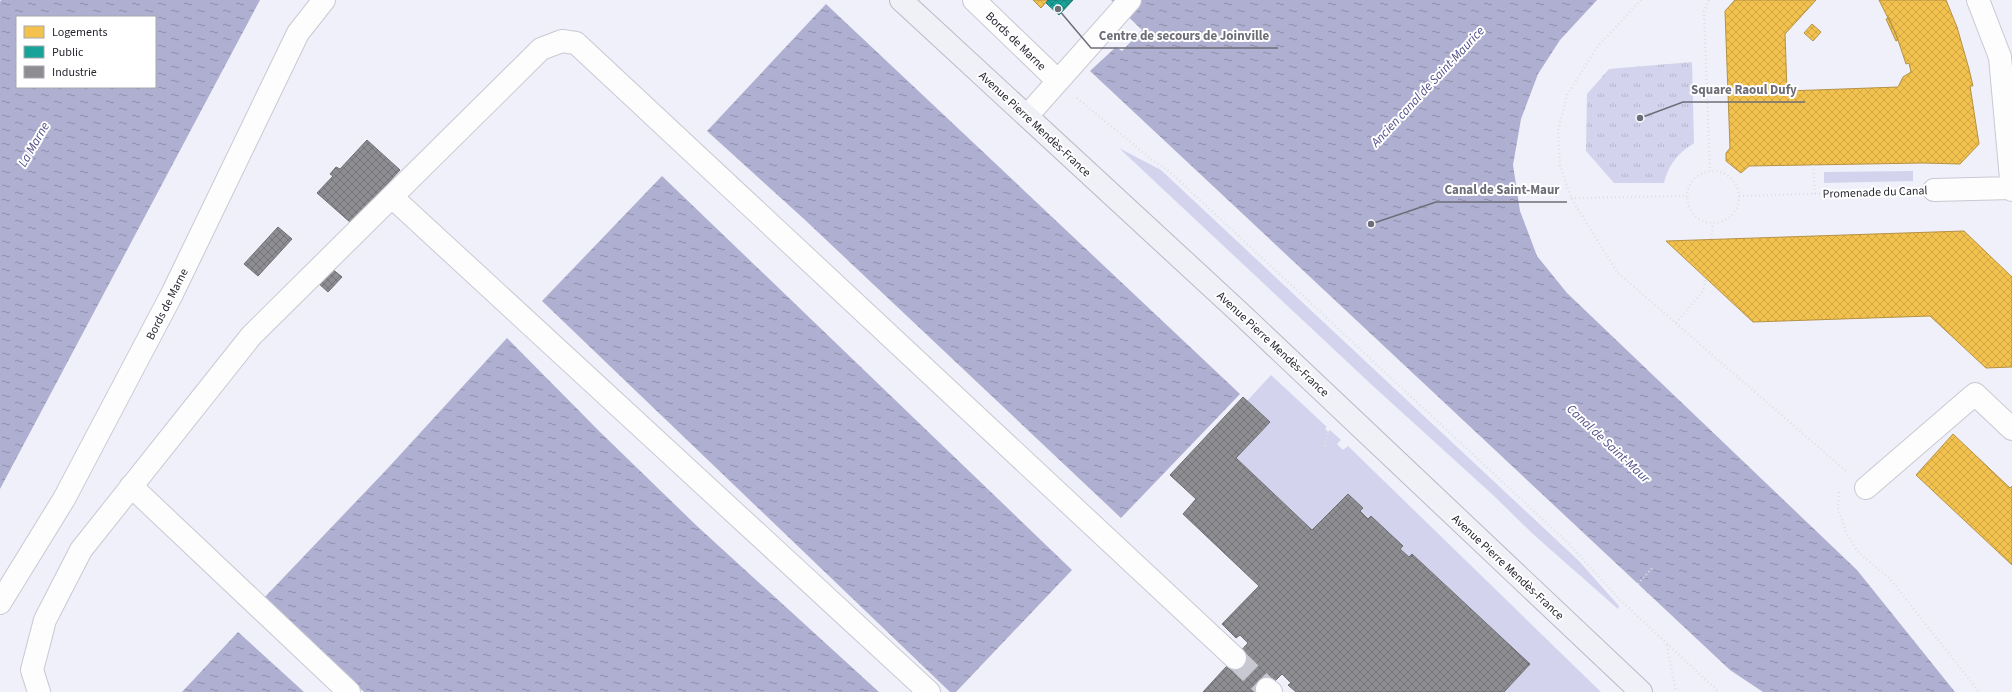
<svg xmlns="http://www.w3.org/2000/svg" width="2012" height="692" font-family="'Source Sans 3',sans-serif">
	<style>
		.grass { fill: #d3d3ee }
		.park { fill: url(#park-tufts) }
		.water { fill: url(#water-ripples); fill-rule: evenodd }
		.homes { fill: url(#homes-cross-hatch); stroke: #b59245 }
		.public { fill: url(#public-cross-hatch); stroke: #1c7e79 }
		.industry { fill: url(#industry-cross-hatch); stroke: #6e6e75 }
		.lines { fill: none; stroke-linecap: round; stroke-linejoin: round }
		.minor-tunnel { stroke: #c8c8d2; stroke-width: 22; stroke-dasharray: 22 11; stroke-linecap: butt }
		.minor-casing { stroke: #c8c9d2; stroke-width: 24 }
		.major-casing { stroke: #b9b9c8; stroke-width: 24 }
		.path { stroke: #e0e0e2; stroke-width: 2.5; stroke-dasharray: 1 3; stroke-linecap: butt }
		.minor { stroke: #fdfdfe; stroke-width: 22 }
		.major { stroke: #f0f0f7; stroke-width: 22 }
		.labels { text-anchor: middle; stroke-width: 4; stroke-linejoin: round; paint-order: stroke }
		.street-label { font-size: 12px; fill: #262630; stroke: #fff }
		.water-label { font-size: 13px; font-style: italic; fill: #504e88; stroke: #fff }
		.leader { fill: none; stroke: #6d6d77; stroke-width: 1.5 }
		.callout-dot { fill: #6d6d77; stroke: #fff; stroke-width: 1.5 }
		.callout-label { font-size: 13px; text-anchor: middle; font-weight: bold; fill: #6d6d77; stroke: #fff; stroke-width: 4; stroke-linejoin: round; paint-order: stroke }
	</style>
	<defs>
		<pattern id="park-tufts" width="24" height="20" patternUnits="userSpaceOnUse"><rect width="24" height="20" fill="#d3d3ee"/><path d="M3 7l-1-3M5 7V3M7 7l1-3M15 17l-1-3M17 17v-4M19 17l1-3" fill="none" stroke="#b5b5cc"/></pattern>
		<pattern id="water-ripples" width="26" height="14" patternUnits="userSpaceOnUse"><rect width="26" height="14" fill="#afafd1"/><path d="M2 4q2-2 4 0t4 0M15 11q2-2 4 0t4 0" fill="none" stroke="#8e8eaa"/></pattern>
		<pattern id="homes-cross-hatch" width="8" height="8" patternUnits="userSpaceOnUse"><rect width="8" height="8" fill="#f2c14e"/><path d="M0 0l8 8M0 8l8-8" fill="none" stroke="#cfa644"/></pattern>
		<pattern id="public-cross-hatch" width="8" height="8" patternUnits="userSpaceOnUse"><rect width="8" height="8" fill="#17a398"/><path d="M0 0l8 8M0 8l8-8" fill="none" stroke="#15857c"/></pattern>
		<pattern id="industry-cross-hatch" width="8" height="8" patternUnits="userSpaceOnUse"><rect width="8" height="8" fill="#8d8d92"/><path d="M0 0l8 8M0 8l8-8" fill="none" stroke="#737378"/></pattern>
	</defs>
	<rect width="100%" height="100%" fill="#f0f0fa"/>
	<path class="grass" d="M1119 148 1161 170 1579 561 1619 606 1618 609 1534 535 1493 495 1373 386Z
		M1913 171V181L1824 183V172Z
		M1271 375 1327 427 1325 428 1328 432 1330 430 1341 440 1337 444 1343 450 1348 446 1601 692H1504L1530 664 1412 554 1409 557 1400 549 1403 546 1371 517 1368 519 1360 511 1362 508 1348 494 1312 530 1236 458 1270 422 1247 401Z"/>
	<path class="park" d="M1692 62 1694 143C1677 155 1670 162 1664 183H1614L1586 151 1587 94 1609 69Z"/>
	<path class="water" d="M1 0H260L0 489V2ZM17 17H155V87H17Z
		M1111 0H1597L1560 40 1538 74 1521 119 1513 165 1520 211 1537 256 1567 293 1857 570 1955 692H1763L1730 670 1090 71 1116 47 1122 51 1142 30Z
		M826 4 1240 394 1121 518 804 219 707 131Z
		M662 176 1072 570 956 692H950L542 301Z
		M507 338 600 432 698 527 879 692H364L263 599 388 468Z
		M238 632 304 692H182Z"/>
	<path class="homes" d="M1033 0H1048L1041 8Z
		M1735 0H1816L1785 34 1787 91 1898 87 1903 77 1911 72 1909 63 1906 64 1896 34 1879 0H1946L1957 27 1969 69 1973 86H1970L1979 144 1960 164 1923 163 1749 166 1741 173 1726 161V153L1730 148 1725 11Z
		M1889 18 1898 40 1896 41 1886 19Z
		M1812 24 1821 32 1813 41 1804 33Z
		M1964 231 2012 277V367L1986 368 1930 316 1753 322 1666 241Z
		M1953 434 2010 488 2012 486V565L1916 475Z"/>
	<path class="public" d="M1048 0H1073L1059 15 1046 3Z"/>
	<path class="industry" d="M367 140 400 170 351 223 317 193 333 176 330 174 336 167 340 169Z
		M278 227 292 239 258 276 244 264Z
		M331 268 342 277 328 292 317 282Z
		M1243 397 1270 422 1236 458 1312 530 1348 494 1363 508 1360 511 1368 519 1371 516 1403 546 1400 549 1409 557 1412 554 1530 664 1504 692H1296L1288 685 1291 683 1282 674 1264 692H1203L1248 643 1240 635 1236 638 1222 624 1259 586 1183 514 1196 499 1170 475Z"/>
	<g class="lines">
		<path class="minor-tunnel" d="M1235 658 1267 689"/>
		<defs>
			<path id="minor" d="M974 0 1058 81
				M1978 0 2000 57 2012 190
				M1027 116 1130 0
				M1934 190 2012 188
				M392 197 929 692
				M131 486 349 692
				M1866 488 1975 394 2012 429
				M0 603 64 499 172 294 298 33 324 0
				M1267 689 1271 692
				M39 692 32 670 45 620 81 550 251 336 541 49 562 41 576 43 1235 658"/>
			<path id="major" d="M901 0 1239 312 1641 692"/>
		</defs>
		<use href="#minor" class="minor-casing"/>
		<use href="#major" class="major-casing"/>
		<path class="path" d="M1641 0 1598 46 1567 95 1558 131 1560 165 1571 198 1617 272 1847 472
			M1709 0 1704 11 1710 171
			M1077 98 1151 159 1170 172 1568 543 1618 598 1719 692
			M1813 165 1815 194
			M1687 197a26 26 0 1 1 52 0a26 26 0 1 1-52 0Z
			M1739 196 1908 191
			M1571 198 1687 196
			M1711 239 1713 223
			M1676 323 1703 291 1706 278
			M1325 446 1328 432
			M1839 492 1838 508 1846 532 1857 551 1891 580 1979 692
			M1638 584 1653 567
			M1667 645 1676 692"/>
		<use href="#minor" class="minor"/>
		<use href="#major" class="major"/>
	</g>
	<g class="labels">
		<g class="street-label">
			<text transform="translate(1016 41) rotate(44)" y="4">Bords de Marne</text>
			<text transform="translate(1035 124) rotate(43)" y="4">Avenue Pierre Mendès-France</text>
			<text transform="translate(1875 192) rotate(-2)" y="4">Promenade du Canal</text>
			<text transform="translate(167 304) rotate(-63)" y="4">Bords de Marne</text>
			<text transform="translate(1273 344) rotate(43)" y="4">Avenue Pierre Mendès-France</text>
			<text transform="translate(1508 567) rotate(43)" y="4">Avenue Pierre Mendès-France</text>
		</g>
		<g class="water-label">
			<text transform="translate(1427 86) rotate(-47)" y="5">Ancien canal de Saint-Maurice</text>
			<text transform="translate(33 144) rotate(-60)" y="5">La Marne</text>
			<text transform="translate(1609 443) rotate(43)" y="5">Canal de Saint-Maur</text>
		</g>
	</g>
	<path class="leader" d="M1058 9L1091 48H1278M1640 118L1683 102H1805M1371 224L1436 202H1567"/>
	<g class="callout-dot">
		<circle cx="1058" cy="9" r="4"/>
		<circle cx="1640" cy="118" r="4"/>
		<circle cx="1371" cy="224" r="4"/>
	</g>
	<g class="callout-label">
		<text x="1184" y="40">Centre de secours de Joinville</text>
		<text x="1744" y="94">Square Raoul Dufy</text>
		<text x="1502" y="194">Canal de Saint-Maur</text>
	</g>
	<rect x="16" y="16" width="140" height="72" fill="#ffffff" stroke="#a8a8ac"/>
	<rect x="24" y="26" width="20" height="12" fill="#f2c14e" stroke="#a8a8ac"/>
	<text x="52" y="36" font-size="12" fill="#262630">Logements</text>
	<rect x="24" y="46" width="20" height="12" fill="#17a398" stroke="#a8a8ac"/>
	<text x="52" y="56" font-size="12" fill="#262630">Public</text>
	<rect x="24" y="66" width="20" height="12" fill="#8d8d92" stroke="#a8a8ac"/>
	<text x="52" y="76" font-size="12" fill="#262630">Industrie</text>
</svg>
